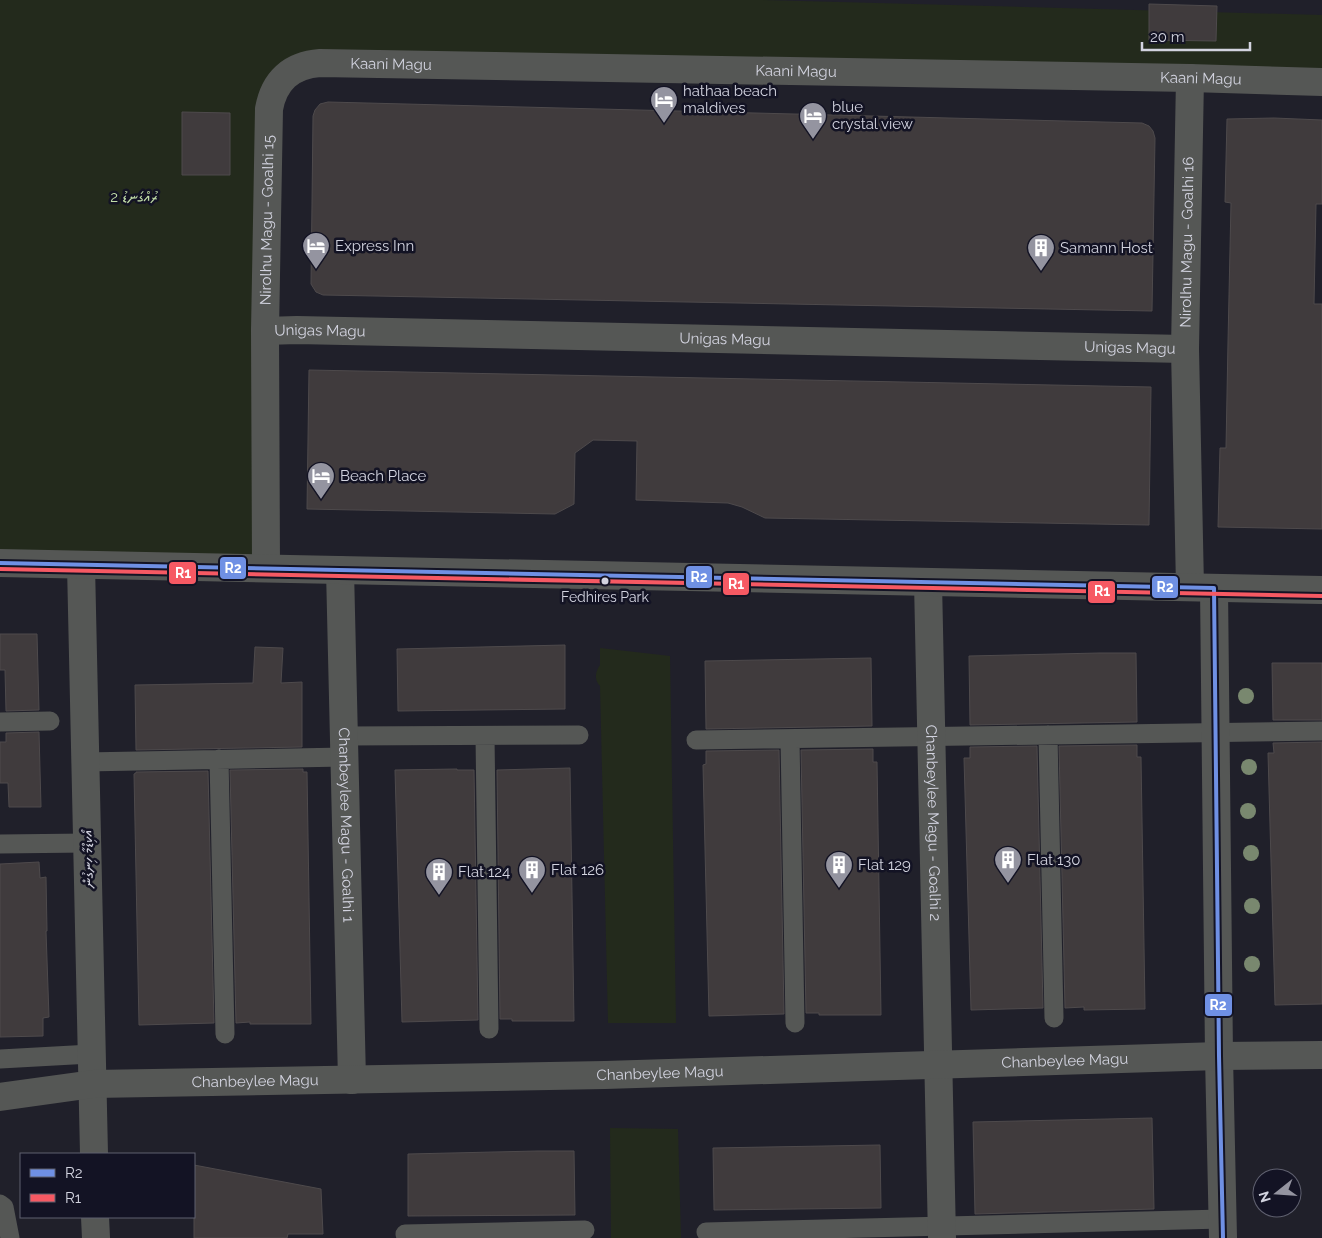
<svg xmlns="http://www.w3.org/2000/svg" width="1322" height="1238" font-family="Raleway,'Noto Sans Thaana',sans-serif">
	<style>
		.green { fill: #232a1c }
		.building { fill: #403b3d; stroke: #4e4a4c }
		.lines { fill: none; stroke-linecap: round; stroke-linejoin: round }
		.service { stroke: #555755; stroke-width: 19 }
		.minor { stroke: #555755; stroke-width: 28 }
		.tertiary { stroke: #555755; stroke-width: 28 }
		.bus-1-casing { stroke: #131324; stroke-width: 8 }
		.bus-2-casing { stroke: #131324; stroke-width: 8 }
		.bus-1 { stroke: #6f90e4; stroke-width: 4 }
		.bus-2 { stroke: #f65963; stroke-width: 4 }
		.tree { fill: #79886f }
		.bus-dot { fill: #d2d3df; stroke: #131324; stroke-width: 2 }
		.labels { text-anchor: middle; stroke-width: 5; stroke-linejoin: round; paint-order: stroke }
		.bus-label { font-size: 14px; fill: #d2d3df; stroke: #131324 }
		.street-label { font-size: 15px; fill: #d2d3df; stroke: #131324 }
		.poi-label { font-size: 15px; fill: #d2d3df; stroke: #131324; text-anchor: start }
		.park-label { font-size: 15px; fill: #c2dea8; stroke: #131324 }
		.line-badge { stroke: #131324; stroke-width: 2 }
		.badge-label { font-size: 14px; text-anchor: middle; font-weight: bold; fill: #fff }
	</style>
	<rect width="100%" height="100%" fill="#20202a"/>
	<path class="green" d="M0 0H763L1322 15V82L320 63 283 79 261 572 0 568Z
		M600 648 670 656 676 1023H608L600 686C594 680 595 672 600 665Z
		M610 1128 678 1129 681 1238H611Z"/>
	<path class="building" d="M1149 4 1217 6 1216 41 1149 40Z
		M328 102 1142 123 1149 126 1153 131 1155 138 1152 311 323 295 316 292 311 284 312 204 313 116 315 110 320 104Z
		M182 112 230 113V175H182Z
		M1274 118 1322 120V204H1316L1314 304H1322V529L1218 527 1220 448H1226L1228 342 1231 203 1225 202 1227 119Z
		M309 370 1151 387 1149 525 765 518 742 507 728 503 636 500 637 441 593 440 575 453 574 504 555 514 307 509Z
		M0 634H37L39 710 6 711 5 670H0Z
		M565 645V709L398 711 397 649Z
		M255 647 283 648 281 683 302 682V747L136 750 135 685 253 683Z
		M1099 653H1136L1137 722 970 725 969 656Z
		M871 658 872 726 706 729 705 661Z
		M1272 663H1322V720H1273Z
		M39 732 41 807H9L8 783H0V742H6V733Z
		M1322 742V1004L1275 1005 1268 753H1274L1273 743Z
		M1137 745V757H1141L1145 1009 1084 1010V1007L1065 1008 1059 746Z
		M1037 746 1043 1008 971 1010 964 758H970V747Z
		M873 749V762H877L881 1015H819V1013H806L801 750Z
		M779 750 784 1014 709 1016 703 765 706 764V751Z
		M570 768 574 1021H512V1019H500L497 770Z
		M303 769V772H307L311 1024H250V1022L236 1023 230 770Z
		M457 769V770H474L478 1020 402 1022 395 770Z
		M208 771 214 1023 139 1025 134 774 136 773V772Z
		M39 862 40 878 46 877 47 931H46L49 1017 43 1018V1036L0 1037V864Z
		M1152 1118 1154 1209 975 1214 973 1122Z
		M880 1145 881 1208 714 1210 713 1148Z
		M537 1151H574L575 1215 408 1216V1154Z
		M194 1165 321 1189 323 1234H288L287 1238H194Z"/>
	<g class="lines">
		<path class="service" d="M0 722 50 721
			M1048 735 1054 1018
			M344 736 579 735
			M485 736 489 1029
			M790 739 795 1023
			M696 740 1322 731
			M219 759 225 1034
			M85 762 344 757
			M0 844 87 843
			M0 1059 91 1054
			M0 1204 4 1207 10 1238
			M706 1232 1222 1219
			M405 1234 585 1230"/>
		<g class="minor">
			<path id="s1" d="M265 331 297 330 1185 349"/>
			<path d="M81 565 94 1154"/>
			<path id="s2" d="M266 568 265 331 269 109C274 81 291 65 320 63L1190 78 1322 82"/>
			<path id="s3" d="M340 570 352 1080"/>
			<path id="s4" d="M928 582 942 1238"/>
			<path id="s5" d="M1190 587 1185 349 1190 78"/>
			<path d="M1214 588 1219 1056 1223 1238"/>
			<path id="s6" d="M0 1097 93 1084 605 1075 1219 1056 1322 1055"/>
			<path d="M95 1217 96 1238"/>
		</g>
		<path class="tertiary" d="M0 563 1322 590"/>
		<defs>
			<path id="bus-1" d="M0 563 1214 588 1219 1056 1223 1238"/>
			<path id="bus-2" d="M0 569 1322 596"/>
		</defs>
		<use href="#bus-1" class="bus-1-casing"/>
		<use href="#bus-2" class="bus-2-casing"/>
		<use href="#bus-1" class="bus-1"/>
		<use href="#bus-2" class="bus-2"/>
	</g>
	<g class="tree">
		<circle cx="1246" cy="696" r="8"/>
		<circle cx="1249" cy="767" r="8"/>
		<circle cx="1248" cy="811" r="8"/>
		<circle cx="1251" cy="853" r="8"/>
		<circle cx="1252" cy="906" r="8"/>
		<circle cx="1252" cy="964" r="8"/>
	</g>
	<defs>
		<symbol id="hotel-pin" viewBox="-11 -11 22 30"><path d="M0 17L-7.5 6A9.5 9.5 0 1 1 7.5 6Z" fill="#9494a0" stroke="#131324"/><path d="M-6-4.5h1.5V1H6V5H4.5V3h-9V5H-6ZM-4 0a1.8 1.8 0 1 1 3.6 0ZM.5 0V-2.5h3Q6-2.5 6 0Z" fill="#fff"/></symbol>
		<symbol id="building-pin" viewBox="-11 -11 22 30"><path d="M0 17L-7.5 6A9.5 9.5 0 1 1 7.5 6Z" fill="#9494a0" stroke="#131324"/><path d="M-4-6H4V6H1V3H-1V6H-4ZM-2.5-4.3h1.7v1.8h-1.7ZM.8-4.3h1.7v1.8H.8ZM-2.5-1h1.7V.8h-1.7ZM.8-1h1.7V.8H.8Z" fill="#fff"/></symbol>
	</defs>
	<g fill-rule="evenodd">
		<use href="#hotel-pin" x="648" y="84" width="32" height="43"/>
		<use href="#hotel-pin" x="797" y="100" width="32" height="43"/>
		<use href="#hotel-pin" x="300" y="230" width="32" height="43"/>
		<use href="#building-pin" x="1025" y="232" width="32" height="43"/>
		<use href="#hotel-pin" x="305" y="460" width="32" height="43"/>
		<use href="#building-pin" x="992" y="844" width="32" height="43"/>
		<use href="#building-pin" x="823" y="849" width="32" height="43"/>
		<use href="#building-pin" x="516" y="854" width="32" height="43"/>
		<use href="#building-pin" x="423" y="856" width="32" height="43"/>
	</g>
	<circle class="bus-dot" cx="605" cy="581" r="4.5"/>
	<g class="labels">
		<g class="bus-label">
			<text x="605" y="602">Fedhires Park</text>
		</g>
		<g class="street-label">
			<text dy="5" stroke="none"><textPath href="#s2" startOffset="605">Kaani Magu</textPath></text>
			<text dy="5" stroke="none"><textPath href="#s2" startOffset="1010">Kaani Magu</textPath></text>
			<text dy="5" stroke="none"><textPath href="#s2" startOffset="1415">Kaani Magu</textPath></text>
			<text dy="5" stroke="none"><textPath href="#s2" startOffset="348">Nirolhu Magu - Goalhi 15</textPath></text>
			<text dy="5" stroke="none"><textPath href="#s5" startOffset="345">Nirolhu Magu - Goalhi 16</textPath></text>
			<text dy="5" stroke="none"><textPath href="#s1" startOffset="55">Unigas Magu</textPath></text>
			<text dy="5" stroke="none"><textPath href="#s1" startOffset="460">Unigas Magu</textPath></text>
			<text dy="5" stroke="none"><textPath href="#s1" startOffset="865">Unigas Magu</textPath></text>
			<text dy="5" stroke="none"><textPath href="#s4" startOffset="241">Chanbeylee Magu - Goalhi 2</textPath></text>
			<text dy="5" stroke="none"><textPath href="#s3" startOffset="255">Chanbeylee Magu - Goalhi 1</textPath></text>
			<text transform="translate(88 859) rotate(-91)" y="5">އޯކިޑްމާ ހިނގުން</text>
			<text dy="5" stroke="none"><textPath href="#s6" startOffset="1066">Chanbeylee Magu</textPath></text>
			<text dy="5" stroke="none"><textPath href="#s6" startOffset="661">Chanbeylee Magu</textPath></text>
			<text dy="5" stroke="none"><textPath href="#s6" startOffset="256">Chanbeylee Magu</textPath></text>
		</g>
		<g class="poi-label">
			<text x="683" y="96">hathaa beach<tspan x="683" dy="17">maldives</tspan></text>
			<text x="832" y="112">blue<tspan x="832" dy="17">crystal view</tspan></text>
			<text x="335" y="251">Express Inn</text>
			<text x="1060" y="253">Samann Host</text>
			<text x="340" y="481">Beach Place</text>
			<text x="1027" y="865">Flat 130</text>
			<text x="858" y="870">Flat 129</text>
			<text x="551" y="875">Flat 126</text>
			<text x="458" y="877">Flat 124</text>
		</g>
		<g class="park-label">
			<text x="134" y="202">ރުއްގަނޑު 2</text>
		</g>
	</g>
	<g class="line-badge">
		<rect x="219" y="556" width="28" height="24" rx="5" fill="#6f90e4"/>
		<rect x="168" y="561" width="29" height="24" rx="5" fill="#f65963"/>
		<rect x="685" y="565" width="28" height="24" rx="5" fill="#6f90e4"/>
		<rect x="722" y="572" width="28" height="24" rx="5" fill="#f65963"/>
		<rect x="1151" y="575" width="28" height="24" rx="5" fill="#6f90e4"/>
		<rect x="1087" y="580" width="29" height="24" rx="5" fill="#f65963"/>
		<rect x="1204" y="993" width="29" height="24" rx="5" fill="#6f90e4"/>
	</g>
	<g class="badge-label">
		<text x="233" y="573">R2</text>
		<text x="183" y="578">R1</text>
		<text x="699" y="582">R2</text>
		<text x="736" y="589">R1</text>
		<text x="1165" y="592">R2</text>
		<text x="1102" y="596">R1</text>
		<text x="1218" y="1010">R2</text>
	</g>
	<rect x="20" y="1153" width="175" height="65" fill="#131324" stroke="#5f606f"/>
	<rect x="30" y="1169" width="25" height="8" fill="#6f90e4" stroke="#5f606f"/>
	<text x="65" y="1178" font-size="15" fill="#d2d3df">R2</text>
	<rect x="30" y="1194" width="25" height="8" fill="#f65963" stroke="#5f606f"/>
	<text x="65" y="1203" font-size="15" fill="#d2d3df">R1</text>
	<g transform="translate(1277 1193) rotate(253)"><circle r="24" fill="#131324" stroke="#5f606f"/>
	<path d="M0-4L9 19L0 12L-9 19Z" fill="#9494a0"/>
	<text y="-8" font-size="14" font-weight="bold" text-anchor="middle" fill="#d2d3df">N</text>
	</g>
	<path d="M1142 42v8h108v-8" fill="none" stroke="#d2d3df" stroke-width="2.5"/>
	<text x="1150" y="42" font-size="15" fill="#d2d3df" stroke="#131324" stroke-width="4" paint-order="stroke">20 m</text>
</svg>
